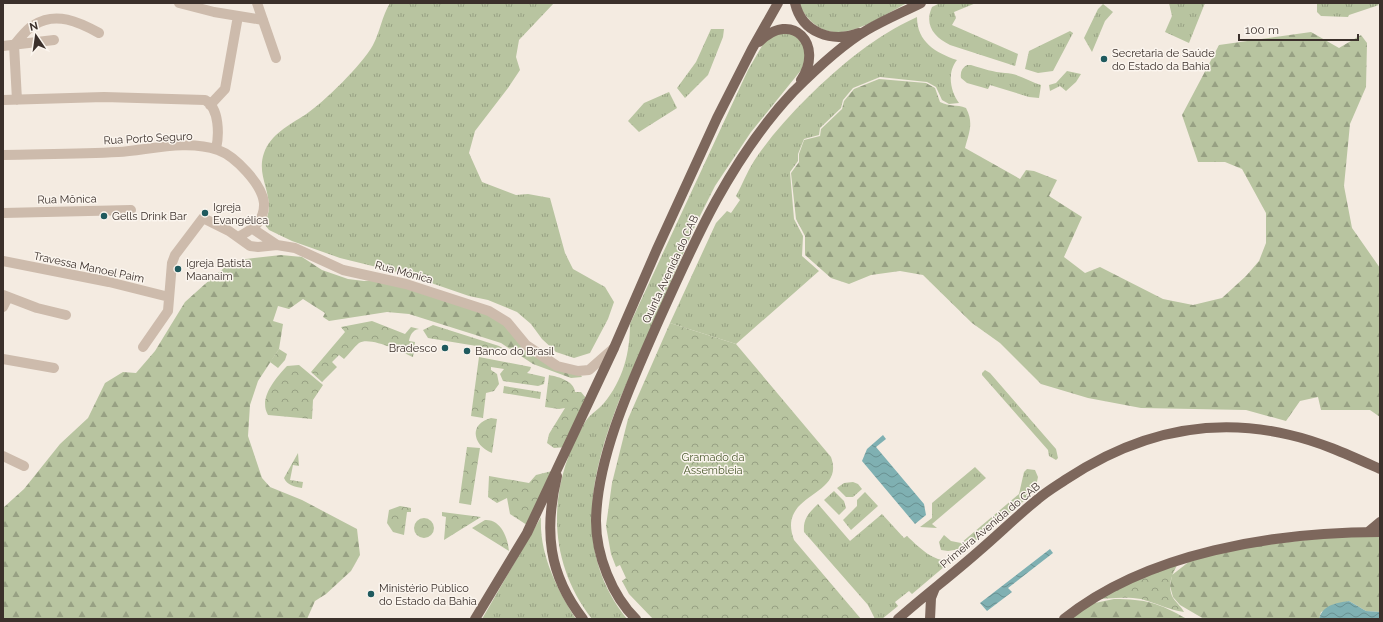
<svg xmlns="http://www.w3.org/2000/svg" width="1383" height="622" font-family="Raleway,sans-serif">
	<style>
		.grass { fill: url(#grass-tufts) }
		.forest { fill: url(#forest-firs) }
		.park { fill: url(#park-crowns) }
		.water { fill: url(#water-waves) }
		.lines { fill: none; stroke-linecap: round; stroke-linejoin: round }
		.minor { stroke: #cdbbac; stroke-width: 10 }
		.major { stroke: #7d675c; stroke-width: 10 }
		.poi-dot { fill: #1f5a5e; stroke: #fbf5ee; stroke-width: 1.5 }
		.labels { text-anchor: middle; stroke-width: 3; stroke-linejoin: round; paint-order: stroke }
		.poi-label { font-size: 11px; fill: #3b302b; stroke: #fbf5ee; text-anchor: start }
		.street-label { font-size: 11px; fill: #3b302b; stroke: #fbf5ee }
		.park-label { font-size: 11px; fill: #4a5a2e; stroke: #fbf5ee }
	</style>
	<defs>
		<pattern id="grass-tufts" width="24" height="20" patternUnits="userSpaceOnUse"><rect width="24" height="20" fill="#b8c4a0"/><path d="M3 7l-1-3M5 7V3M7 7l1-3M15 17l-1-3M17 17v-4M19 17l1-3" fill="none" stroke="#97a083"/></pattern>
		<pattern id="forest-firs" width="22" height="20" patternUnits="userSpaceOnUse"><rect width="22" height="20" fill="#b8c4a0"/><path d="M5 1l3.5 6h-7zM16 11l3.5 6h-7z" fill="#97a083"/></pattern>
		<pattern id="park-crowns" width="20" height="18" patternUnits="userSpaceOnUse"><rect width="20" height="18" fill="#b8c4a0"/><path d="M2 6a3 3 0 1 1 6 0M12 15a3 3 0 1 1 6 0" fill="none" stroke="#97a083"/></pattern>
		<pattern id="water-waves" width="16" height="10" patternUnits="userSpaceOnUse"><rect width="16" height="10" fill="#7fb0b2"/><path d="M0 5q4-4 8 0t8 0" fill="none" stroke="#699091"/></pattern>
	</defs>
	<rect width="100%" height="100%" fill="#f4ebe1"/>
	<path class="grass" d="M390 3H554L519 40 516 57 520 70 508 88 475 131 469 153 482 182 516 195 528 194 550 198 565 253 573 269 605 287 614 302 608 319 590 353 574 358 556 352 542 339 531 324 517 312 488 300 469 296 405 274 340 258 292 241 269 230 265 225C266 219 269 213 269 207 269 188 257 173 264 153 271 134 289 125 305 115 324 102 362 65 373 45 380 32 382 16 390 3Z
		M798 3H907C869 23 826 57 798 3Z
		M940 3H976L954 12 956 18 952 25 1018 54 1015 66 950 45C934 37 924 25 932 7Z
		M1169 3H1205L1189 43 1165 32 1172 16Z
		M1317 3H1377L1379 5 1349 15 1348 17 1321 16 1317 12Z
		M1103 4 1113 12 1105 21 1092 52 1084 38 1098 9Z
		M917 17C917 42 936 53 957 60 947 72 950 91 959 103L949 104 942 100 936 87 927 82 880 77 853 88 843 100 841 108 820 128 819 135 804 139 798 154V161L790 172 794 219 803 236 802 256 819 271 736 344 670 323 716 223 727 211 731 213 740 200 736 196C742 185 747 172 754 161 769 138 788 117 807 98 842 64 872 38 917 17Z
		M711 29H724L723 37 708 75 685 98 677 88 696 62Z
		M1070 31 1073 33 1053 71 1038 73 1025 69 1029 51Z
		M791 33 802 42 806 55 802 69 751 132 715 186 696 224 619 401C590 475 573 552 627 619H592C546 560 547 486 585 422 589 415 598 410 604 403 623 380 630 353 630 324L748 70 766 39 774 34Z
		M967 65H971C984 69 993 72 1005 73 1018 73 1030 82 1041 85L1039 98 1029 97 990 85 988 89 967 83 961 78C960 72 962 68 967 65Z
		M1067 71 1081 74 1076 82 1066 91 1060 86 1050 91 1049 85 1056 83Z
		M669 92 677 108 639 132 628 121 644 103Z
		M985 370 990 373 1056 449 1058 458 1056 460 1049 456 1048 450 982 375V373Z
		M975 467 986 478 932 524 937 528 920 527 932 518V503Z
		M1027 469 1035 470 1038 477 1036 486 1030 496 967 548 948 551 941 550 939 542 944 535 951 541 961 543 1019 494 1024 472Z
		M853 482 858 484 862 489 853 497H846L837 488 844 483Z
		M834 491 844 501 846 508 839 515 824 500Z
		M865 492 878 506 851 530 843 520 857 506V500Z
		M818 504 850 541 882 514 904 538 907 536C921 549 932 561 951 561L912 594 909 591 895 602 898 606 882 619H875L868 605 804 532C803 518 809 513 818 504Z
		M541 517C539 554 557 589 576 619H482Z"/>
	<path class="forest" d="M1311 32 1339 48 1361 35 1367 43 1366 87 1350 124 1344 186 1352 228 1380 268V417L1370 410H1321L1318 397 1300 401 1286 421 1246 410 1141 408 1088 398 1041 384 1000 343 972 323 923 275 900 271 871 275 849 284 831 278 805 255V236L796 219 791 173 799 162V154L804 140 820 136 821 129 842 109 844 101 854 89 879 79 926 83 935 88 940 102C950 107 956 104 966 108 974 123 969 133 965 148L1020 179 1026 170 1034 171 1057 180 1049 196 1082 217 1064 257 1085 273 1100 267 1163 299 1193 305 1222 298 1246 276 1259 261 1266 243V213L1242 169 1225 162H1198L1182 115 1219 45Z
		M281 255 302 257 322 270 348 279 364 281 389 279 489 311 536 353 578 371 582 377 571 378 533 364 501 343 409 314 387 312 329 321 323 317 325 313 303 299 289 309 278 306 273 321 283 324 279 349 258 381 250 405 248 436 262 478 270 487 302 500 357 529 360 555 351 571 326 594 315 601 307 619H3V508L24 489 60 444 88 418 105 383 123 372 136 373 155 351 185 302 214 276 228 265 246 259Z
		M1380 532V612L1366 611 1349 601 1321 612 1319 619H1204L1180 605 1173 597 1170 586 1172 575 1195 557 1224 549Z
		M1114 599C1146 599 1159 603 1187 619H1065L1090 604Z"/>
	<path class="park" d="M372 321 405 334 411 327 419 329C412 330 410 336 409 341L415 342 413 357C402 352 370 336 359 343 354 347 349 354 344 359L339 355 332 362 337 367 322 382 311 372 345 332 341 327Z
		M670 323 736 344 831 457C846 498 776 492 794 540L861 619H653L629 594 622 581 626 578 620 565 616 567 611 554 606 526 612 483 628 419Z
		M433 325 499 346 507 351 428 338 423 330Z
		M279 349 287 354 285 360 278 368 270 362Z
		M479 357 531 367 530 370 527 373 545 377 544 384 538 386 503 381 500 374 504 369 491 367V370L497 374 499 384 494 391 486 393 483 418 471 416Z
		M299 365 323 385 313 400 312 419 268 415C258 398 276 378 287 366Z
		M549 375C559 377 574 381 575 392H581L586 398 567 447 554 448 547 443 549 434 565 408 559 409 545 407Z
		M504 386 541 392 540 399 503 393Z
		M491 418 497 419 492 453C473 446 468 424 491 418Z
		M467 447 480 448 471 505 459 503Z
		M298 453 299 466 293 465 290 480 303 482 302 488C295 487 287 485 284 478Z
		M552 471 530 527 510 514 507 498 497 503 488 497 489 476 529 483 536 475Z
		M400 506 411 508V512H407L404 535 393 532 387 523 389 510Z
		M442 512 481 517 444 540 446 517 442 516Z
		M414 528a10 10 0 1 1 20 0a10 10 0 1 1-20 0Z
		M485 520C501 519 508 538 509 551L472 528Z
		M1179 562C1173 572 1167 584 1172 596 1175 602 1181 606 1184 612 1169 610 1156 603 1141 599 1125 596 1107 599 1090 599Z"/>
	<path class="water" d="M883 435 886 439 876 447 924 504 926 515 915 524 862 461 867 449Z
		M1050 549 1053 553 1008 588 1012 592 987 611 980 603Z
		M1349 601 1366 611 1380 612V619H1319C1323 605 1335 603 1349 601Z"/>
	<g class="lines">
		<path class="minor" d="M179 3 214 12 263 20
			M257 3 276 58
			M3 46 54 40
			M3 100 104 97 205 100C220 108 219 136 216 149
			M17 100 14 45C20 39 26 29 34 25 56 11 79 22 99 33
			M210 105 225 89 238 16
			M3 155C41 154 80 154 118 152 149 150 187 139 218 150 235 156 262 184 264 203 265 221 252 230 238 237
			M3 213 131 210
			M253 229 277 245
			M3 261 109 282 169 297
			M3 295 37 308 66 315
			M3 307 8 297
			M143 347 168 311 172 263 175 255 203 218 229 231 250 246 258 247 277 245 295 248 343 270 406 284 489 311 507 322 526 345 557 366 578 371 589 370 614 348
			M3 359 54 368
			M3 456 24 466"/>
		<path class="major" d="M795 3C802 33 832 43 859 33
			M759 42C792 9 825 45 801 80
			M557 476C544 530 548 574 583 619
			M1368 532 1380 522
			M475 619 527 533 614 348 657 249 717 118 752 49 778 3
			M636 619C612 596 596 555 596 521 597 458 630 386 655 329 692 246 729 160 793 92 813 72 843 44 867 30 884 20 903 12 921 3
			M898 619C924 596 953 574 979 551 999 534 1018 515 1038 499 1046 492 1056 486 1065 480 1134 434 1208 415 1290 435 1321 442 1351 456 1380 469
			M930 619 931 598 935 588
			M1064 619C1147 552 1276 532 1380 532"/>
	</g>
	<g class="poi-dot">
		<circle cx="1104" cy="59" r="4"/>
		<circle cx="205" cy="213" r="4"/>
		<circle cx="104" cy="216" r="4"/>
		<circle cx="178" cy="269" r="4"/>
		<circle cx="445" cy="348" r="4"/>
		<circle cx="467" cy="351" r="4"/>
		<circle cx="371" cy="594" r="4"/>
	</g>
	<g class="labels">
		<g class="poi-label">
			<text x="1112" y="57">Secretaria de Saúde<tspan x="1112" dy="13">do Estado da Bahia</tspan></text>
			<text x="213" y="211">Igreja<tspan x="213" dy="13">Evangélica</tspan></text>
			<text x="112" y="220">Gells Drink Bar</text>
			<text x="186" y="267">Igreja Batista<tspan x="186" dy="13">Maanaim</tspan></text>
			<text x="437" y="352" text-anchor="end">Bradesco</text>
			<text x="475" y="355">Banco do Brasil</text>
			<text x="379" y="592">Ministério Público<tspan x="379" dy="13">do Estado da Bahia</tspan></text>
		</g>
		<g class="street-label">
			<text transform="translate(148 138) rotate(-3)" y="4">Rua Porto Seguro</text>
			<text transform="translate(67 199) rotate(-1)" y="4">Rua Mônica</text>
			<text transform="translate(89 267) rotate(12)" y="4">Travessa Manoel Paim</text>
			<text transform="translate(670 269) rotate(-65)" y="4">Quinta Avenida do CAB</text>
			<text transform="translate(404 272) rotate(15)" y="4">Rua Mônica</text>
			<text transform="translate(990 525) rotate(-40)" y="4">Primeira Avenida do CAB</text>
		</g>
		<g class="park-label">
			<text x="713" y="461">Gramado da<tspan x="713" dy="13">Assembleia</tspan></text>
		</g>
	</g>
	<rect width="1383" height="622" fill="none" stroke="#3b302b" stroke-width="8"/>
	<g transform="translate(36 36) rotate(347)" stroke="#fbf5ee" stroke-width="3" paint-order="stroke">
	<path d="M0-3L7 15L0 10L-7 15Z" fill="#3b302b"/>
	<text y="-6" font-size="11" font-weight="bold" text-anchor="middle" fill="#3b302b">N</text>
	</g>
	<path d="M1239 34v6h119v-6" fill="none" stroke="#3b302b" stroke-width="2"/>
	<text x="1245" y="34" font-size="12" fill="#3b302b" stroke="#fbf5ee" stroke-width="3" paint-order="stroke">100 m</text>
</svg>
